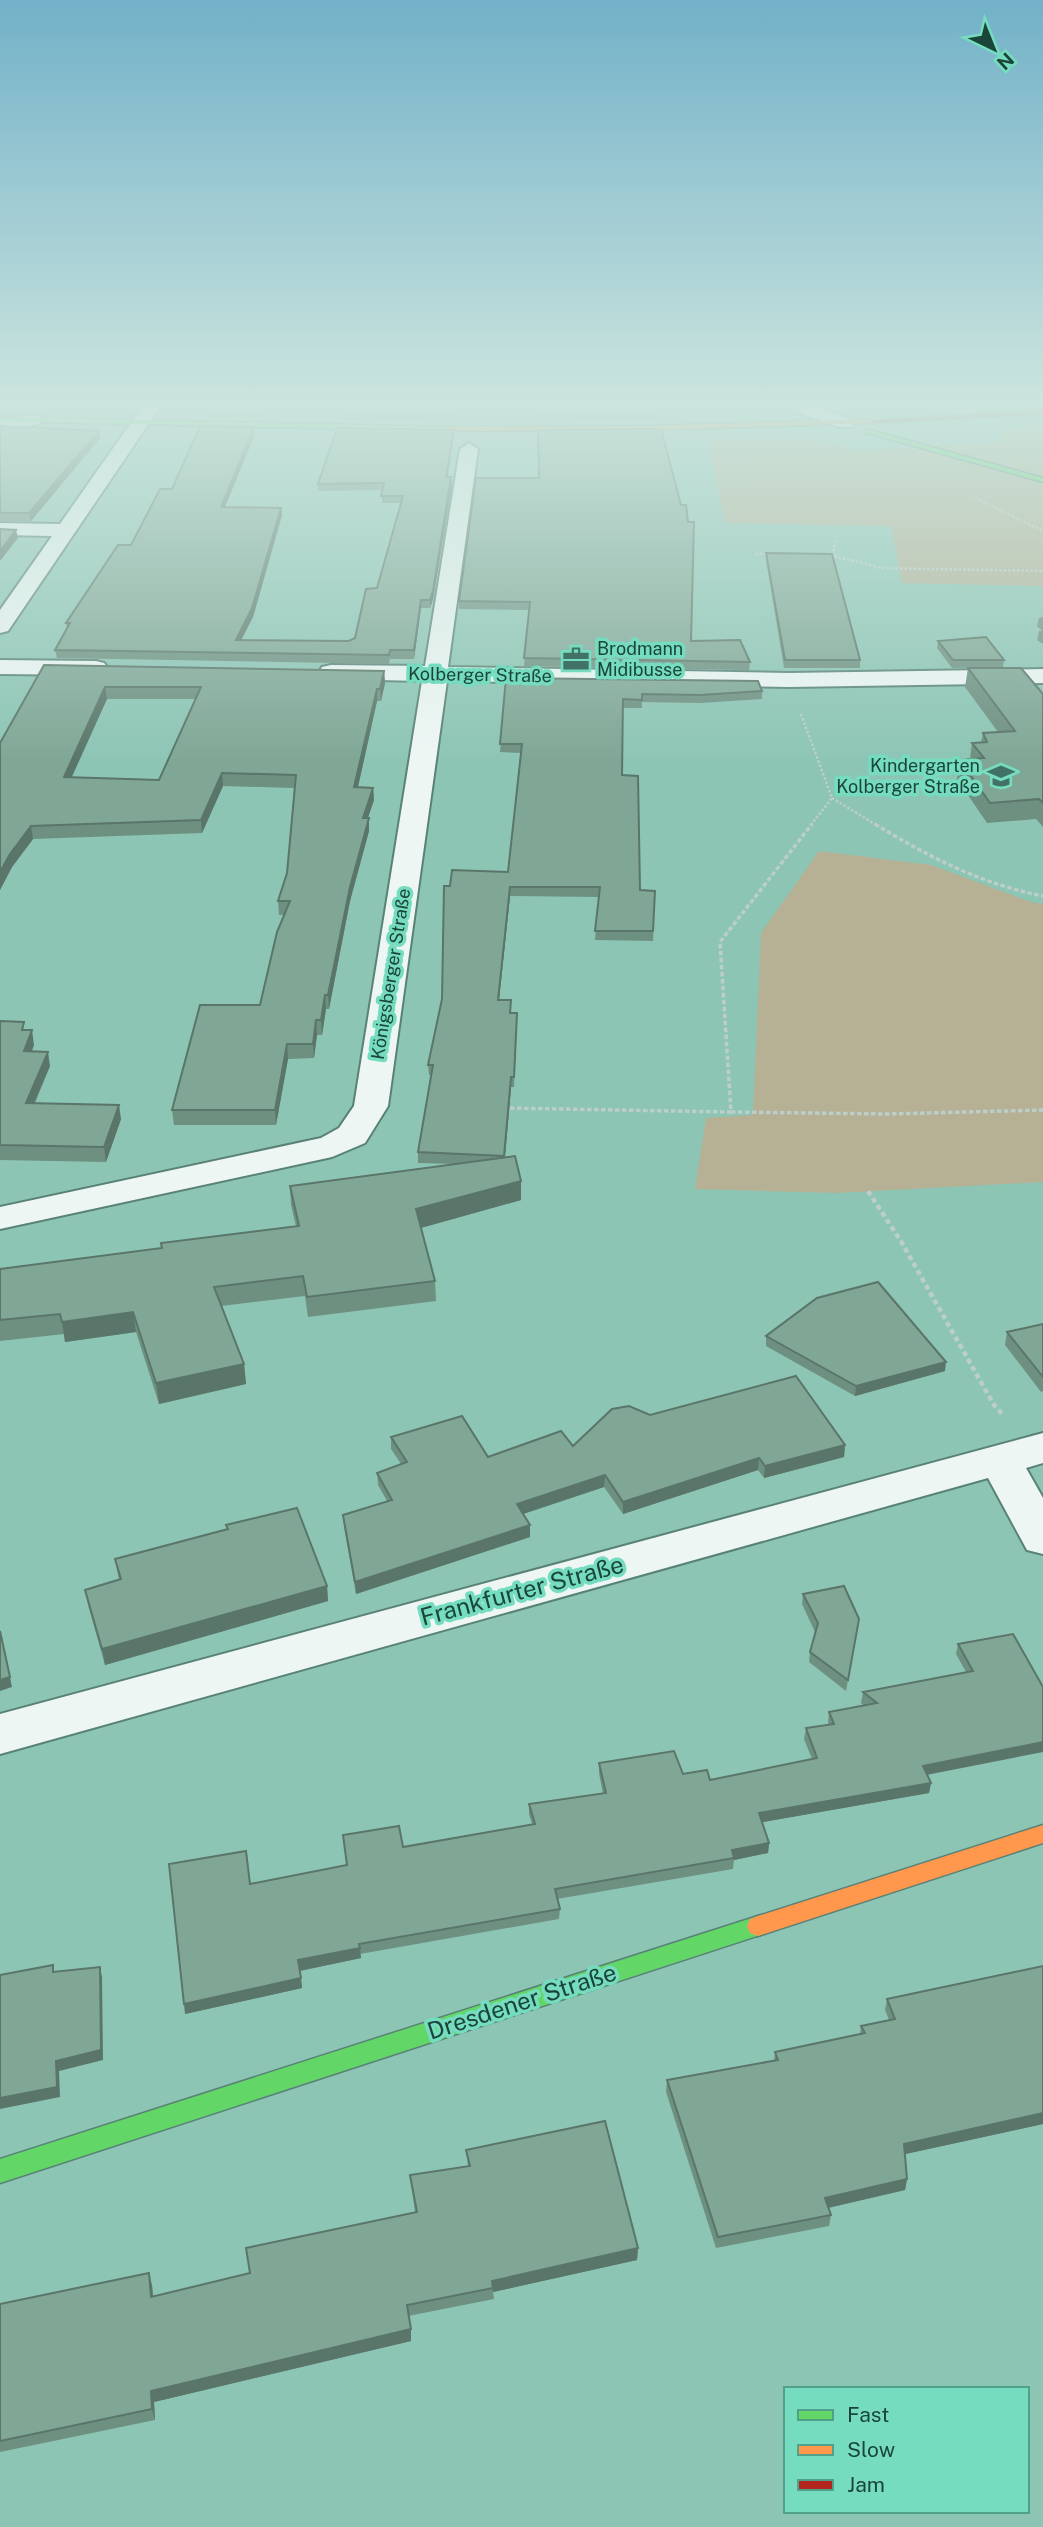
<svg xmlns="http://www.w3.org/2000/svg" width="1043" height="2527" font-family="'Public Sans',sans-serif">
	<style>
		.green { fill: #b6b095 }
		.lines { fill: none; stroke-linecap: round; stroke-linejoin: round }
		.street-casing { stroke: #598277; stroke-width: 4 }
		.fast-casing { stroke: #598277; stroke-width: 3 }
		.slow-casing { stroke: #598277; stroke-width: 3 }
		.jam-casing { stroke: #598277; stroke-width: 3 }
		.path-far2 { stroke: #bccec9; stroke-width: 2.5; stroke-dasharray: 2.5 2; stroke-linecap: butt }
		.path-far1 { stroke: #bccec9; stroke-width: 3.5; stroke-dasharray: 4.5 2.5; stroke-linecap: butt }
		.path { stroke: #bccec9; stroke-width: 4.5; stroke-dasharray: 5 3.5; stroke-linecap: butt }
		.street { fill: #eef6f4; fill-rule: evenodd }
		.fast { fill: #63d668; fill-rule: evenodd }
		.slow { fill: #ff974d; fill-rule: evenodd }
		.jam { fill: #b3261e; fill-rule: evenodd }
		.wall { fill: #6e9081; fill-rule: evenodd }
		.shaded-wall { fill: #5a7569 }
		.building { fill: #80a796; stroke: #5a7569; stroke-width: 2; fill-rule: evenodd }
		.labels { text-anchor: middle; stroke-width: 7; stroke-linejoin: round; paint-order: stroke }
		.far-poi-label { font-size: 18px; fill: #1a463a; stroke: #76dcbf; text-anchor: start }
		.far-street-label { font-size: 18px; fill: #1a463a; stroke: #76dcbf }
		.near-street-label { font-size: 24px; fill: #1a463a; stroke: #76dcbf }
	</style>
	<rect width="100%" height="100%" fill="#8dc5b5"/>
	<path class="green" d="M1043 423V586L902 583 891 526 725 523 709 441 818 440 855 451 1002 442 1003 432Z
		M819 851 931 865 1031 902 1043 904V1182L837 1193 695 1189 706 1118 753 1115 761 933Z"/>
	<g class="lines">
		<defs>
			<path id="street" d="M142 407H160L8 631 0 633V610L52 536 0 535V523L60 524Z
				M791 407H816L851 419 854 423 851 427H839L794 411Z
				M33 415 39 416 42 420 39 424 0 430V420Z
				M469 443 478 449 448 667 789 673 1043 669V683L789 687 447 681 388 1106 365 1143 332 1157 0 1229V1207L321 1138 339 1128 354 1106 422 681 331 679 322 677 319 672 322 667 331 665 425 666 460 449Z
				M0 660 96 661 104 663 108 668 104 673 96 675 0 674Z
				M1043 1433V1463L1026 1468 1043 1498V1554L1027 1550 988 1478 0 1754V1714Z"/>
			<path id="fast" d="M0 417 450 427 454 429 450 431 0 421Z
				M867 429 1043 478V482L867 433Z
				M758 1916 766 1919 769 1926 766 1933 0 2183V2159Z"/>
			<path id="slow" d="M873 419 876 423 652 430 450 431 446 429 450 427 652 426Z
				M1043 1825V1843L758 1936 750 1933 747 1926 750 1919 758 1916Z"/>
			<path id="jam" d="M1043 410V414L873 423 869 421Z"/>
		</defs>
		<use href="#street" class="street-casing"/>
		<use href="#fast" class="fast-casing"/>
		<use href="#slow" class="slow-casing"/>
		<use href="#jam" class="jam-casing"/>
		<path class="path-far2" d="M975 498 1043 531
			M755 554H772
			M833 556 835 541
			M834 556 882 568 1043 571
			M801 714 832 798 810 826
			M832 798 878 826"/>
		<path class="path-far1" d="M875 824C929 857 981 884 1043 896
			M503 1108 731 1112 720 942 812 824
			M731 1112 887 1114 1043 1110"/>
		<path class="path" d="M868 1191 902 1243 994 1405 1004 1416"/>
		<use href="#street" class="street"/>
		<use href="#fast" class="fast"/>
		<use href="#slow" class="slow"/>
		<use href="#jam" class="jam"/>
	</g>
	<path class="wall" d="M207 407H266L261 418 207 417 206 409Z
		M459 407 457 421 343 420 342 412Z
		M538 407 658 412V420L538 421Z
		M0 426 99 431 100 438 31 521H0Z
		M254 427 255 434 225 507 281 508 282 515 253 617 241 640 349 641 355 638 377 588 401 503H382V490L318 491V484L454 430V436L447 477 452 485 433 599 430 608H421L414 659H390L389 664 57 658 55 650 67 630 66 623 131 545 172 489Z
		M476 478 691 641 750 662 749 670 524 666 529 610 459 609V601Z
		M766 553 860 660V668H784L766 560Z
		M1043 617V644L1037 640 1039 631H1042L1037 626 1039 618Z
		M938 641 1004 660 1003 667 952 668 937 648Z
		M44 665 384 671 385 683 381 701H377L358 787 373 788 374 800 368 818 369 831 350 901 329 1009H326L322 1035H317L314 1058 288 1059 276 1125H174L172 1110 260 1005 284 915H279L278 901 287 873 294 788 223 786 202 833 33 839 12 867 0 890V743ZM107 699H195L159 780 71 777Z
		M968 668 1043 694V827L1036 819 987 823 957 779 960 760 970 759 972 743 981 742 983 733 998 732 965 687Z
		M506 678 762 691V699L700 703 642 702V708H623L622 775 640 890 655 891 653 941 595 940 599 897 510 896 499 1000 511 1013 517 1023 514 1087H511L505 1158 521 1200 421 1228 435 1281 436 1301 308 1317 305 1296 221 1306 244 1364 246 1384 159 1404 136 1332 65 1342 64 1334 0 1341V1269L162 1248 296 1226 291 1205 290 1186 454 1164 418 1163V1152L431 1075H429L428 1065 442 999 450 886 508 872 521 753 500 752Z
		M0 1021 25 1030 34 1045 32 1051 50 1066 35 1103 121 1119 106 1162 0 1160Z
		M1043 1324V1391L1041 1392 1005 1345 1007 1332Z
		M766 1336 945 1371 855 1396 766 1346Z
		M650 1415 845 1445 844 1457 764 1478 758 1470 623 1514 604 1487 523 1514 530 1525V1537L356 1594 344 1527 343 1515 387 1501 378 1485 377 1473 401 1464 391 1449V1437L488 1457 573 1446Z
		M226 1525 327 1586 328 1601 105 1665 88 1605 85 1590 119 1580 115 1559 227 1529Z
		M803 1594 859 1619 846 1691 809 1662 810 1652 815 1632 802 1604Z
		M1013 1634 927 1775 931 1783 929 1793 762 1822 769 1843 768 1853 734 1860 733 1869 557 1899 560 1909 559 1919 360 1954 361 1958 300 1971 302 1988 185 2014 250 1884 347 1865 343 1835 403 1847 532 1824 529 1814V1804L603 1794 599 1773V1763L683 1774 710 1780 812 1759 804 1739 806 1728 829 1725 828 1722 829 1712 865 1706 861 1703 863 1692 966 1672 956 1654 958 1644Z
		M1043 1966V2124L905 2154 907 2179 905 2190 828 2208 831 2215 829 2226 716 2248 666 2092 667 2080 774 2061 775 2052 860 2034 861 2026 889 2020 885 2010 887 1999Z
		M466 2150 638 2248 637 2260 493 2292 494 2299 408 2316 411 2341 154 2402 155 2420 0 2452V2304L152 2285 153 2297 250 2273 415 2212 410 2175 468 2166Z"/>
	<path class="shaded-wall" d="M262 407H266L261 418V410Z
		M254 427 255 434 222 514 221 507Z
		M454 430V436L446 485V477Z
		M99 431 100 438 31 521 29 513Z
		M451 477 452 485 433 599 430 608V600Z
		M281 508 282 515 253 617 237 648 236 640Z
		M16 530 18 538 0 561V551Z
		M421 600V608L414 659V650Z
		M384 671 385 683 381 701 380 689Z
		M105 687 107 699 66 790 64 777Z
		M377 689V701L355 800 354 787Z
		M222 773 223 786 202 833 201 820Z
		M373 788 374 800 363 831V818Z
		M369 818V831L350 901 329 1009 328 995 350 887Z
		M31 826 33 839 12 867 0 890V872L10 854Z
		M510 887V896L498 1009V1000Z
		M325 995 326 1009 322 1035 321 1020Z
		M316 1020 317 1035 314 1058 313 1044Z
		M32 1030 34 1045 26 1065 24 1051Z
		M287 1044 288 1059 276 1125 275 1110Z
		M48 1052 50 1066 28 1117 26 1103Z
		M511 1077V1087L504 1167V1156Z
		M119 1105 121 1119 106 1162 104 1147Z
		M521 1181V1200L417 1229 416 1209Z
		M133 1312 136 1332 65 1342 62 1322Z
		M946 1362 945 1371 855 1396 856 1386Z
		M244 1364 246 1384 159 1404 156 1383Z
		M845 1445 844 1457 764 1478 765 1466Z
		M759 1458 758 1470 623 1514V1502Z
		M605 1475 604 1487 517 1516V1504Z
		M530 1525V1537L356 1594 355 1582Z
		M327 1586 328 1601 105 1665 102 1649Z
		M0 1630 12 1687 0 1691Z
		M1043 1742V1752L921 1776 923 1766Z
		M931 1783 929 1793 758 1823 759 1813Z
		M769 1843 768 1853 734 1860 732 1850Z
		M360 1948 361 1958 299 1971 298 1960Z
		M100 1967 102 1977 103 2060 59 2071 60 2097 0 2109V2098L56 2061Z
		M301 1978 302 1988 185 2014 184 2004Z
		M1043 2113V2124L901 2155 904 2144Z
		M907 2179 905 2190 823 2209 825 2198Z
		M638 2248 637 2260 493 2292 492 2281Z
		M149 2273 152 2285 154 2308 151 2297Z
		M411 2329V2341L154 2402 155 2420 152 2409 151 2391Z"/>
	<path class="building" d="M207 407H262L261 410 206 409Z
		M344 407H458L457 413 342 412Z
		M538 407H657L658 412 538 413Z
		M0 426 99 431 29 513H0Z
		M200 426 254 427 221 507 281 508 252 608 236 640 349 641 355 638 366 589 377 588 403 496H381L384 483 318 484 337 428 454 430 446 477H451L433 591 430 600H421L414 650H390L389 655 55 650 70 623H66L118 545H131L160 489H172Z
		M661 429 681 505H686L688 522H694L691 641 740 640 750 662 524 658 530 602 459 601 476 478H539L538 430Z
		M0 529 16 530 0 551Z
		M766 553 832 554 860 660H785Z
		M986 637 1004 660H953L938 641Z
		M44 665 384 671 380 689H377L354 787 373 788 363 818H369L350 887 328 995H325L321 1020H316L313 1044H287L275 1110H172L200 1005H260L277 932 290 901H278L287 873 296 775 222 773 201 820 31 826 10 854 0 872V743ZM105 687H201L159 780 64 777Z
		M968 668H1021L1043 694V803L1039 799 990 803 960 760 984 758 972 743 987 742 983 733 1015 731Z
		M506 678 758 681 762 691 700 695 642 694V700L623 699 622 775 638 776 640 890 655 891 653 931H595L600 887H510L498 1000H511L510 1013H517L514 1077H511L504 1156 418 1152 433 1065H428L442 999 444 886H450L452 870 508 872 522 744H500Z
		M0 1021 24 1022 22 1030H32L24 1051 48 1052 26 1103 119 1105 104 1147 0 1145Z
		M515 1156 521 1181 416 1209 435 1281 307 1297 303 1276 214 1287 244 1364 156 1383 133 1312 62 1322 60 1314 0 1320V1269L162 1248 161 1243 299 1226 290 1186Z
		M878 1282 946 1362 856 1386 766 1336 817 1298Z
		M1043 1324V1377L1007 1332Z
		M796 1376 845 1445 765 1466 759 1458 623 1502 605 1475 517 1504 530 1525 355 1582 343 1515 392 1500 377 1473 407 1462 391 1437 462 1416 488 1457 561 1431 573 1446 612 1409 629 1406 650 1415Z
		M297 1508 327 1586 102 1649 85 1590 121 1579 115 1559 228 1529 226 1525Z
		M844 1586 859 1619 848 1680 810 1652 818 1623 803 1594Z
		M0 1631 10 1677 0 1680Z
		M1013 1634 1043 1687V1742L923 1766 931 1783 759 1813 769 1843 732 1850 734 1858 555 1889 560 1909 359 1944 360 1948 298 1960 301 1978 184 2004 169 1864 246 1851 250 1884 347 1865 343 1835 399 1826 403 1847 535 1824 529 1804 606 1793 599 1763 674 1751 683 1774 707 1770 710 1780 817 1758 806 1728 834 1724 829 1712 877 1703 863 1692 973 1671 958 1644Z
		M53 1965V1972L100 1967 101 2050 56 2061 57 2087 0 2098V1975Z
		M1043 1966V2113L904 2144 907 2179 825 2198 831 2215 718 2237 667 2080 778 2060 775 2052 865 2033 861 2026 895 2019 887 1999Z
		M605 2121 638 2248 492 2281 493 2288 407 2305 411 2329 151 2391 152 2409 0 2441V2304L149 2273 151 2297 250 2273 246 2248 417 2212 410 2175 470 2166 466 2150Z"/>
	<linearGradient id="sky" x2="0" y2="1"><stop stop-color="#72b1c8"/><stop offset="0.53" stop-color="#cce5de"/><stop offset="1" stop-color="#cce5de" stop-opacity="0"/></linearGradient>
	<rect width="1043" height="761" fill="url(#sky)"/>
	<defs>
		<symbol id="office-bare" viewBox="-9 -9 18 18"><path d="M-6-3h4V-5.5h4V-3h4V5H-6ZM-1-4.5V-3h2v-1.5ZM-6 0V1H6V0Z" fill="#427265" stroke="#76dcbf" stroke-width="2.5" paint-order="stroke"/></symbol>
		<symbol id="school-bare" viewBox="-9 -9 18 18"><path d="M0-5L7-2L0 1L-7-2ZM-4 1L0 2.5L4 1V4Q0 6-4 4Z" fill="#427265" stroke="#76dcbf" stroke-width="2.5" paint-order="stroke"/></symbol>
	</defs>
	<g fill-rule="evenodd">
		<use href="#office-bare" x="557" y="640" width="38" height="38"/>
		<use href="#school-bare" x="982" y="757" width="38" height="38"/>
	</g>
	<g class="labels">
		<g class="far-poi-label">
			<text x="597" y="655">Brodmann<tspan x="597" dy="21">Midibusse</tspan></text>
			<text x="980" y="772" text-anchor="end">Kindergarten<tspan x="980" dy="21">Kolberger Straße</tspan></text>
		</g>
		<g class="far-street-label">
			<text transform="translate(480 675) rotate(1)" y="6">Kolberger Straße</text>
			<text transform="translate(391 974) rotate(-81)" y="6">Königsberger Straße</text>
		</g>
		<g class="near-street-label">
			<text transform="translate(522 1591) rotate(-15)" y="8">Frankfurter Straße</text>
			<text transform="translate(522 2002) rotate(-18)" y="8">Dresdener Straße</text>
		</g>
	</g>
	<rect x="784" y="2387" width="245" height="126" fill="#76dcbf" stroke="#51a08a" stroke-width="2"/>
	<rect x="798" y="2410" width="35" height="10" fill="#63d668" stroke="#51a08a" stroke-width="2"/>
	<text x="847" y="2422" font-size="21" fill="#1a463a">Fast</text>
	<rect x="798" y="2445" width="35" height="10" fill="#ff974d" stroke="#51a08a" stroke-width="2"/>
	<text x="847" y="2457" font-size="21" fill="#1a463a">Slow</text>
	<rect x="798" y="2480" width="35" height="10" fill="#b3261e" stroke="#51a08a" stroke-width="2"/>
	<text x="847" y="2492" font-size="21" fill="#1a463a">Jam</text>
	<g transform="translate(994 49) rotate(137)" stroke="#76dcbf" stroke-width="5" paint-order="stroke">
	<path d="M0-5L12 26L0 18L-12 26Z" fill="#1a463a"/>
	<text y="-10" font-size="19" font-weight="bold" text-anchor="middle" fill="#1a463a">N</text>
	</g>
</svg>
